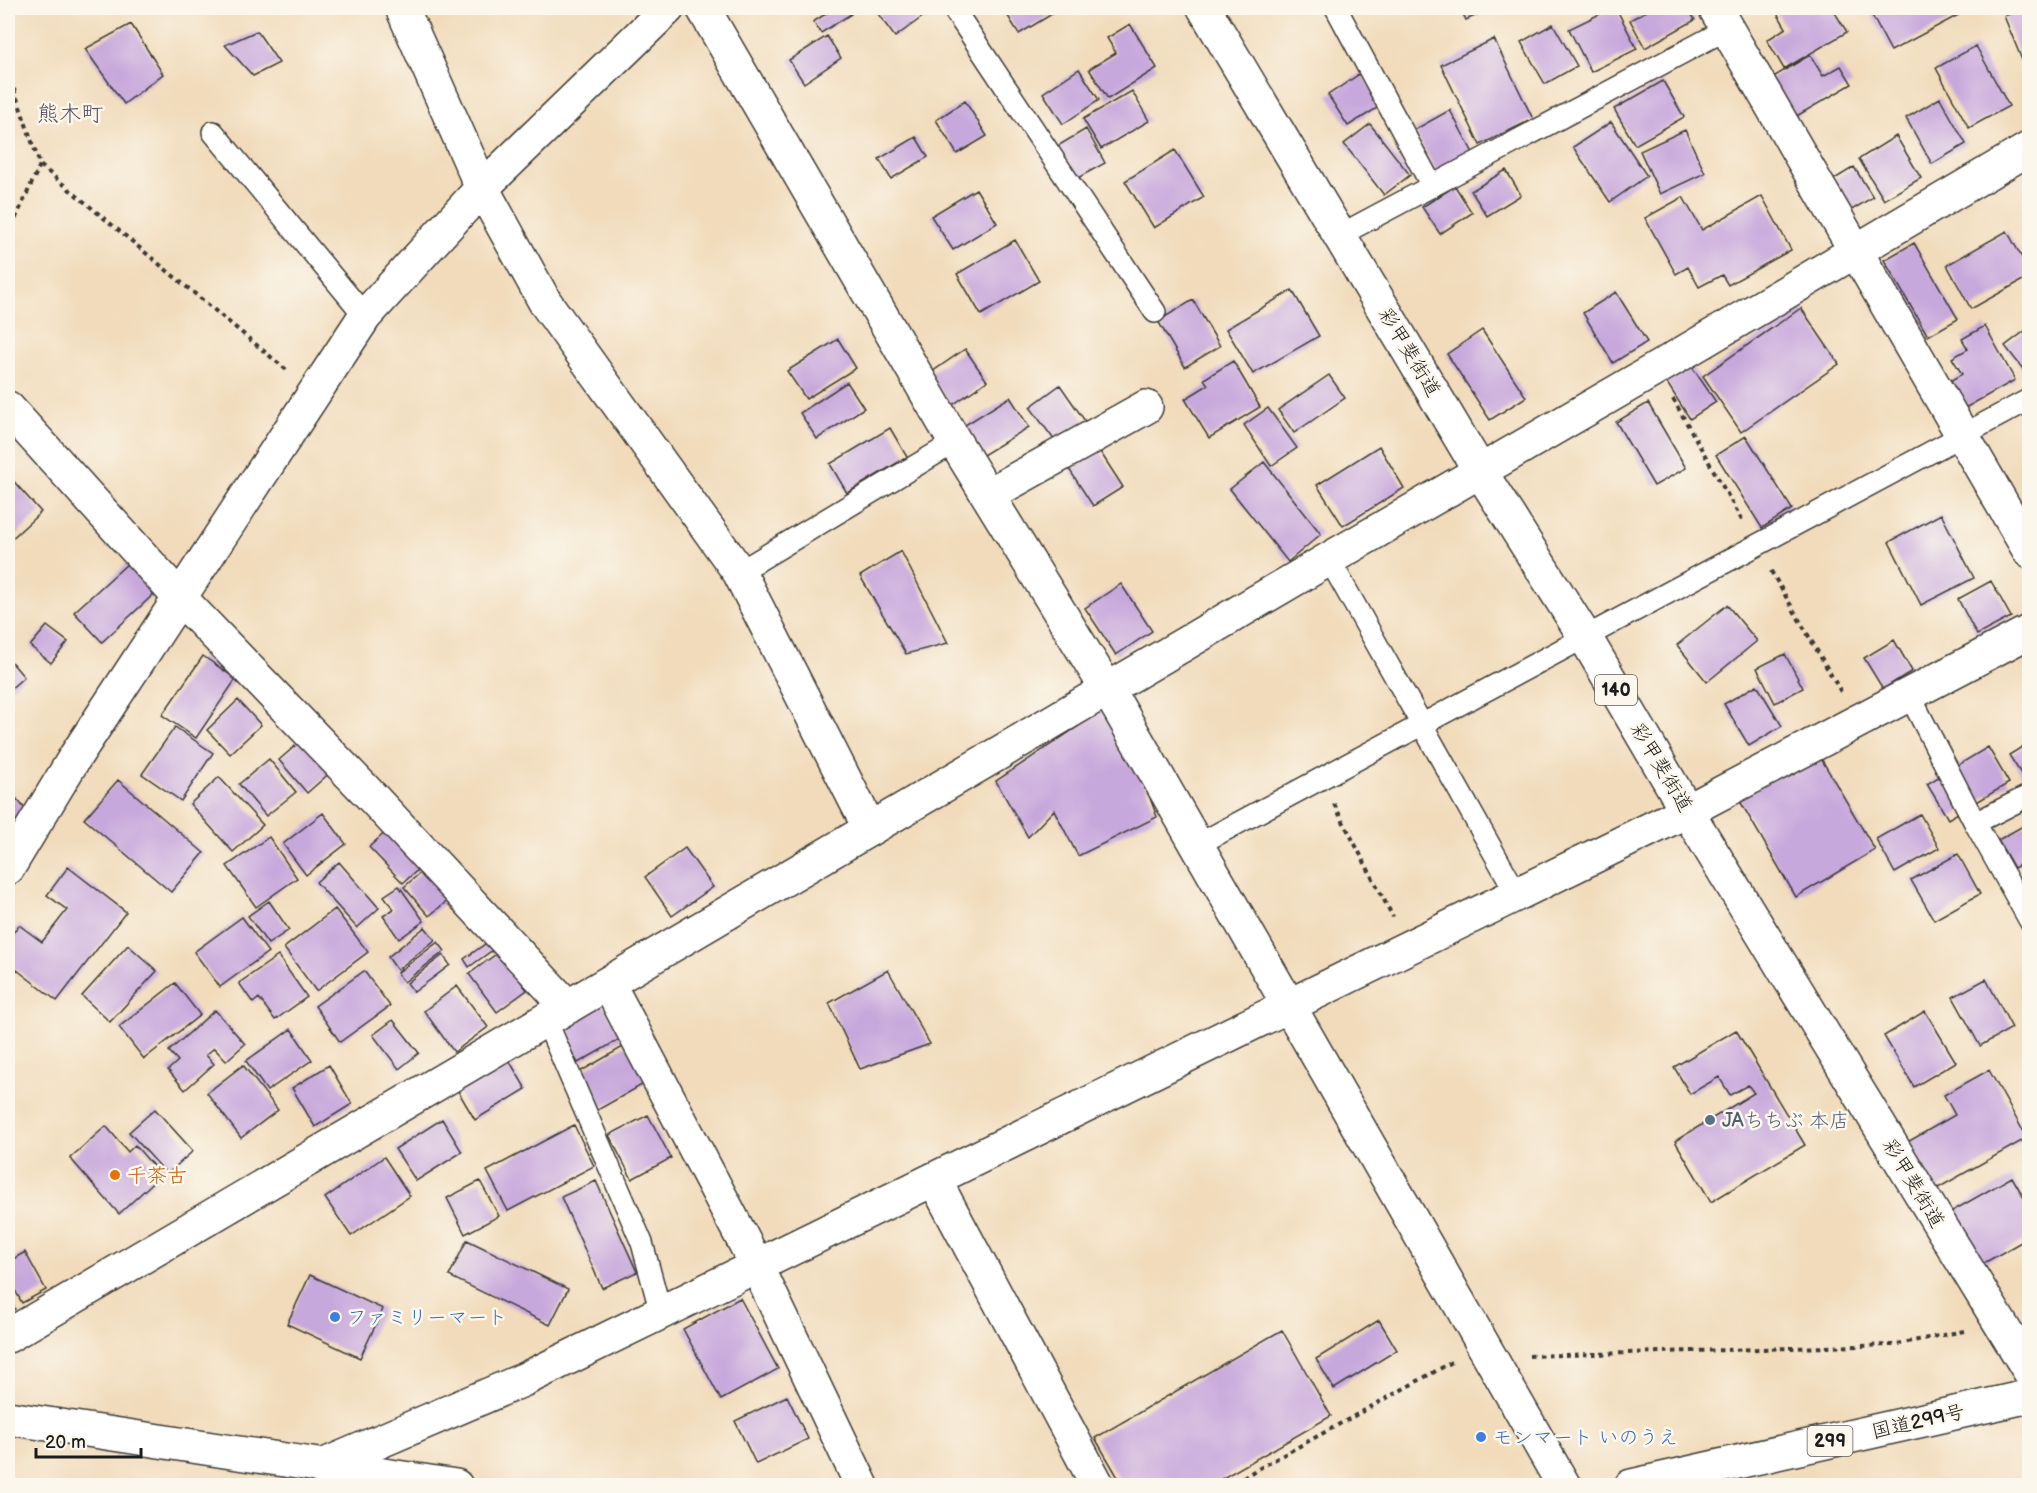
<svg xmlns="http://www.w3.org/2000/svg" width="2037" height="1493" font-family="'Balsamiq Sans','Klee One',sans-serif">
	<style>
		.building { fill: #c7a8dc }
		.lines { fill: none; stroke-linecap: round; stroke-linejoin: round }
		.service-casing { stroke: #3c3934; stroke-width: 24 }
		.minor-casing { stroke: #3c3934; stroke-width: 36 }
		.trunk-casing { stroke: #3c3934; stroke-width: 36 }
		.path { stroke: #3c3934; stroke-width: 4; stroke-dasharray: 4.5 4.5; stroke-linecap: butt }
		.service { stroke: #fff; stroke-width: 21 }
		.minor { stroke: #fff; stroke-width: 33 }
		.trunk { stroke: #fff; stroke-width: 33 }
		.service-dot { fill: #5c6f8a; stroke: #fbf7ec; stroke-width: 2 }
		.food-dot { fill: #e8710a; stroke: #fbf7ec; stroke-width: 2 }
		.shop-dot { fill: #3f7fe0; stroke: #fbf7ec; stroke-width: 2 }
		.labels { text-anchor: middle; stroke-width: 5; stroke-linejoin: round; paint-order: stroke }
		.shield { fill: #fbf7ec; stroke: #5f5e5a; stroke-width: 1.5 }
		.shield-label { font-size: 18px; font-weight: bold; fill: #1c1c1c }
		.street-label { font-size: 20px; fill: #1c1c1c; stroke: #fbf7ec }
		.service-label { font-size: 20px; fill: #4e5e75; stroke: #fbf7ec; text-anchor: start }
		.food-label { font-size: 20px; fill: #c56008; stroke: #fbf7ec; text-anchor: start }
		.shop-label { font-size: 20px; fill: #366cbe; stroke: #fbf7ec; text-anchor: start }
		.quarter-label { font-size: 22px; fill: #584d5f; stroke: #fbf7ec }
	</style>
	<rect width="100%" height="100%" fill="#fbf7ec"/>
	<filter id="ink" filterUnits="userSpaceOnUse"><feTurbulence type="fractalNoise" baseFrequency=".0167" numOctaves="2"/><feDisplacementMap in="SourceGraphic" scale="12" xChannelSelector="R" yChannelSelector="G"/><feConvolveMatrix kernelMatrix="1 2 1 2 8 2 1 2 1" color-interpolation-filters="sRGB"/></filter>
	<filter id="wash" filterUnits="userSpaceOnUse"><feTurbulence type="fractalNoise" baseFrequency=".008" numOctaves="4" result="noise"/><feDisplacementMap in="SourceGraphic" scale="24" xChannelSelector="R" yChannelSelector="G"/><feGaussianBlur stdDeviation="1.35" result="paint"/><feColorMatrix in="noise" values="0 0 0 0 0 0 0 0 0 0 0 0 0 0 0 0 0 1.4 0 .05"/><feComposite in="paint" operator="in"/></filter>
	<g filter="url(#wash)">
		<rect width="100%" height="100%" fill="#f1dbbb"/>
		<g id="blocks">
			<path class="building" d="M823 8H847L851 14 821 33 813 22 827 13Z
				M887 8H923L928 13 895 37 878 14Z
				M1003 8H1062L1019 34Z
				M1460 8H1492L1466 20Z
				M1612 8H1616L1637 49 1591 72 1569 29Z
				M1652 8H1688L1695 20 1645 48 1630 20Z
				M1774 8H1832L1847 32 1784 69 1767 40 1786 28Z
				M1868 8H1964L1966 11 1891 51Z
				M2025 8H2030V62L2024 65 2004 16Z
				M131 24 163 74 124 104 85 49Z
				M1130 24 1157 68 1108 99 1089 69 1116 53 1107 38Z
				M1553 24 1577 66 1545 84 1521 42Z
				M257 31 279 63 253 76 225 45Z
				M827 36 841 58 804 83 789 60Z
				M1494 39 1533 119 1480 145 1441 65Z
				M1976 46 2009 106 1969 128 1936 68Z
				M1810 55 1823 76 1841 66 1852 84 1788 121 1765 82Z
				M1079 69 1099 100 1063 124 1043 93Z
				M1361 73 1382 105 1348 126 1328 95Z
				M1663 81 1684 117 1635 145 1614 109Z
				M1132 91 1149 121 1101 149 1083 119Z
				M1940 98 1966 144 1932 164 1906 118Z
				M965 101 987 136 957 154 936 120Z
				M1450 110 1474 155 1438 175 1414 130Z
				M1611 122 1647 176 1610 202 1573 147Z
				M1370 124 1410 175 1384 195 1344 144Z
				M1086 129 1105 163 1076 179 1056 147Z
				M1685 130 1705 173 1660 194 1640 151Z
				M1896 136 1921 178 1884 200 1859 159Z
				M916 137 928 157 891 179 879 159Z
				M1175 150 1204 197 1154 228 1125 181Z
				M1854 167 1873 197 1842 216 1823 186Z
				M1506 170 1521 195 1487 216 1471 191Z
				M1455 186 1472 213 1440 234 1422 207Z
				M976 189 997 223 953 250 931 216Z
				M1762 196 1791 250 1728 285 1722 275 1699 287 1688 267 1676 274 1645 218 1683 197 1702 230Z
				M2007 231 2030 272V276L1971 309 1947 265Z
				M1015 240 1039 281 981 315 957 274Z
				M1914 243 1958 319 1928 336 1884 260Z
				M1292 290 1319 336 1253 374 1226 329Z
				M1616 292 1647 342 1613 363 1583 313Z
				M1193 300 1220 346 1185 367 1158 321Z
				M1801 308 1839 364 1741 432 1703 376Z
				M1985 326 2015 380 1958 412 1943 385 1962 374 1952 358 1968 349 1962 339Z
				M2030 327V378L2005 346Z
				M1482 330 1526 397 1490 420 1447 354Z
				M838 339 856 368 806 399 787 371Z
				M965 349 987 381 951 406 929 374Z
				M1233 361 1260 407 1209 438 1185 399 1208 385 1204 379Z
				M1690 364 1716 402 1690 419 1665 380Z
				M1329 375 1345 398 1294 433 1278 410Z
				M847 382 864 408 817 439 800 413Z
				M1060 385 1085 421 1055 441 1030 407Z
				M1010 397 1029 427 975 460 957 430Z
				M1648 403 1686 468 1654 486 1616 422Z
				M1268 408 1297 448 1271 466 1244 425Z
				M890 428 907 457 847 493 830 464Z
				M1746 436 1792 509 1762 528 1716 455Z
				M1379 446 1404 488 1343 526 1317 485Z
				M1099 450 1123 487 1093 506 1069 469Z
				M1264 462 1321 534 1288 562 1230 489Z
				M8 475 41 512 8 542Z
				M1941 514 1974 578 1921 605 1889 542Z
				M901 551 948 643 906 654 860 576Z
				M127 564 155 593 102 642 74 612Z
				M1991 581 2011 617 1977 635 1958 599Z
				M1121 584 1152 631 1116 655 1085 608Z
				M1727 605 1757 641 1707 682 1677 645Z
				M47 626 68 642 51 663 30 646Z
				M1894 640 1912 671 1883 689 1864 658Z
				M1785 654 1803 688 1775 703 1757 668Z
				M203 656 236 679 196 738 162 715Z
				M8 658 24 677 8 691Z
				M1757 685 1782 726 1749 746 1724 704Z
				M238 700 261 725 230 754 207 730Z
				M1115 702 1157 817 1078 856 1054 810 1028 837 996 781Z
				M175 727 213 753 181 801 142 774Z
				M303 739 332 771 307 793 279 760Z
				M2030 742V782L2027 783 2009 755Z
				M1988 747 2009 783 1948 819 1927 784Z
				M1816 750 1875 850 1796 897 1737 796Z
				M269 759 296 792 266 816 239 784Z
				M219 777 263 825 233 852 190 804Z
				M118 780 204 853 171 892 84 819Z
				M8 789 27 811 8 829Z
				M323 813 346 844 306 875 283 844Z
				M1920 814 1939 848 1895 873 1876 839Z
				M2030 822V859L2014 868 1998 840Z
				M389 829 423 865 403 883 369 847Z
				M269 837 297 878 256 907 227 866Z
				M685 848 713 887 672 916 645 877Z
				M1958 854 1980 894 1934 920 1911 880Z
				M339 862 379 908 357 928 316 882Z
				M68 867 126 912 57 1001 8 963V939L19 925 42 942 67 910 47 895Z
				M427 867 452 897 429 916 404 887Z
				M399 886 424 921 399 939 383 916 394 909 384 896Z
				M269 901 289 930 268 944 248 916Z
				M335 909 368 952 316 991 284 948Z
				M242 917 268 952 220 987 194 952Z
				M425 927 435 940 397 970 388 957Z
				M438 942 445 951 404 982 397 973Z
				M488 942 494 949 469 967 464 959Z
				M128 945 157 971 110 1022 82 996Z
				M499 952 527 990 497 1012 469 974Z
				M443 955 450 965 414 992 407 983Z
				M278 956 307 997 275 1020 259 998 253 1003 239 983Z
				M888 970 930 1044 860 1069 829 1003Z
				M364 971 390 1006 340 1042 315 1006Z
				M1986 979 2012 1028 1980 1046 1953 997Z
				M175 983 200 1015 144 1059 119 1027Z
				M457 986 488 1027 454 1052 424 1011Z
				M602 1003 622 1038 578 1063 558 1028Z
				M215 1010 245 1044 226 1061 214 1048 206 1055 214 1064 185 1090 168 1070 178 1061 169 1051Z
				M1925 1011 1956 1062 1914 1087 1884 1036Z
				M393 1020 419 1053 399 1069 373 1035Z
				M291 1029 312 1060 267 1091 246 1061Z
				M1736 1030 1805 1145 1711 1202 1675 1141 1754 1093 1748 1085 1730 1095 1719 1077 1690 1094 1674 1067Z
				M628 1044 649 1081 596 1111 576 1074Z
				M506 1055 526 1089 475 1120 455 1086Z
				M243 1065 278 1110 241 1138 207 1093Z
				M329 1065 352 1104 315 1127 292 1088Z
				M1989 1070 2027 1138 1931 1192 1904 1144 1955 1115 1944 1095Z
				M155 1109 193 1151 167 1174 129 1132Z
				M648 1115 671 1158 632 1179 609 1135Z
				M442 1119 462 1152 416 1181 395 1149Z
				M574 1125 594 1166 508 1211 487 1171Z
				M106 1126 128 1152 135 1145 161 1175 119 1214 70 1158Z
				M384 1157 410 1196 351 1236 325 1198Z
				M2012 1177 2030 1208V1219L2025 1222 2030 1231V1237L1977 1267 1947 1214Z
				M480 1181 499 1216 465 1234 447 1198Z
				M596 1181 637 1272 602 1288 561 1197Z
				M467 1240 568 1289 550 1325 449 1276Z
				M25 1252 46 1290 22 1303 8 1277V1262Z
				M310 1275 383 1309 360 1358 287 1324Z
				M8 1294 15 1309 8 1313Z
				M740 1298 778 1369 721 1400 683 1329Z
				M1379 1320 1397 1350 1334 1389 1316 1359Z
				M1282 1330 1331 1416 1209 1486H1123L1095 1438Z
				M787 1396 808 1439 756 1464 735 1421Z"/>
		</g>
	</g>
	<g filter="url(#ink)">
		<use href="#blocks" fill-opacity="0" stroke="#3c3934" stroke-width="1.5"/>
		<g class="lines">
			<defs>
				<path id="service" d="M953 8 1155 312
					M1336 8 1432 186
					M213 132 365 316
					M1340 235 1727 29
					M1329 559 1517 894
					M739 572 955 442
					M1909 694 1975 823 2030 921
					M1975 823 2030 795
					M1197 845 2030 399
					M546 1020 642 1243 661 1313"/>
				<path id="minor" d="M402 8 482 188 545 302 739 572 870 829
					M703 8 955 442 1115 702 1564 1486
					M1715 8 2030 552
					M8 408 180 598 371 796 568 1007
					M988 495 1146 407
					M8 868 75 757 365 316 482 188 668 8
					M608 983 757 1266 862 1486
					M934 1179 1098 1486
					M8 1336 1329 559 1656 369 2030 148
					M320 1467 523 1380 1687 811 2030 631"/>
				<path id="trunk" d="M1204 8 1480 471 1585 637 1687 811 2030 1372
					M8 1418 456 1486
					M1631 1486 2030 1396"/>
			</defs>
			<use href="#service" class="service-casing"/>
			<use href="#minor" class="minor-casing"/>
			<use href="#trunk" class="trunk-casing"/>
			<path class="path" d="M8 72 40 165 289 372
				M8 235 40 165
				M1673 399 1743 522
				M1771 571 1841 692
				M1334 804 1393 917
				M1529 1356 1892 1345 1964 1331
				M1227 1486 1454 1361"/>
			<use href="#service" class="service"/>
			<use href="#minor" class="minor"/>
			<use href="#trunk" class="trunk"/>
		</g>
	</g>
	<circle class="service-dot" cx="1710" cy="1120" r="6"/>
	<circle class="food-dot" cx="115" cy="1175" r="6"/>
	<g class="shop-dot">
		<circle cx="335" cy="1317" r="6"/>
		<circle cx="1481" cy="1437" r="6"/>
	</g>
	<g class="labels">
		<g class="shield">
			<rect x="1595" y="675" width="42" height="30" rx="4.5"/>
			<rect x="1807.5" y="1426" width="45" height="30" rx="4.5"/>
		</g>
		<g class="shield-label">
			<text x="1616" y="696">140</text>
			<text x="1830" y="1447">299</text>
		</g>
		<g class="street-label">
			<text transform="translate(1410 352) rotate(59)" y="7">彩甲斐街道</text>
			<text transform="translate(1662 767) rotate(59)" y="7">彩甲斐街道</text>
			<text transform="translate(1914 1183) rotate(59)" y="7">彩甲斐街道</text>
			<text transform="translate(1918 1421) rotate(-13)" y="7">国道299号</text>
		</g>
		<g class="service-label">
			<text x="1722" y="1127">JAちちぶ 本店</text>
		</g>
		<g class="food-label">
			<text x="127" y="1182">千茶古</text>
		</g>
		<g class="shop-label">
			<text x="347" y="1324">ファミリーマート</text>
			<text x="1493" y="1444">モンマート いのうえ</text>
		</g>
		<g class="quarter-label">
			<text x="70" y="121">熊木町</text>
		</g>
	</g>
	<rect width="2037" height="1493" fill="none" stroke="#fbf7ec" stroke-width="30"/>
	<path d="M36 1448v9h105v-9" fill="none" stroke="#1c1c1c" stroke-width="3"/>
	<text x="45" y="1448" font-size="18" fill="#1c1c1c" stroke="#fbf7ec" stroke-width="4.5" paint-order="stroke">20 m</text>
</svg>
